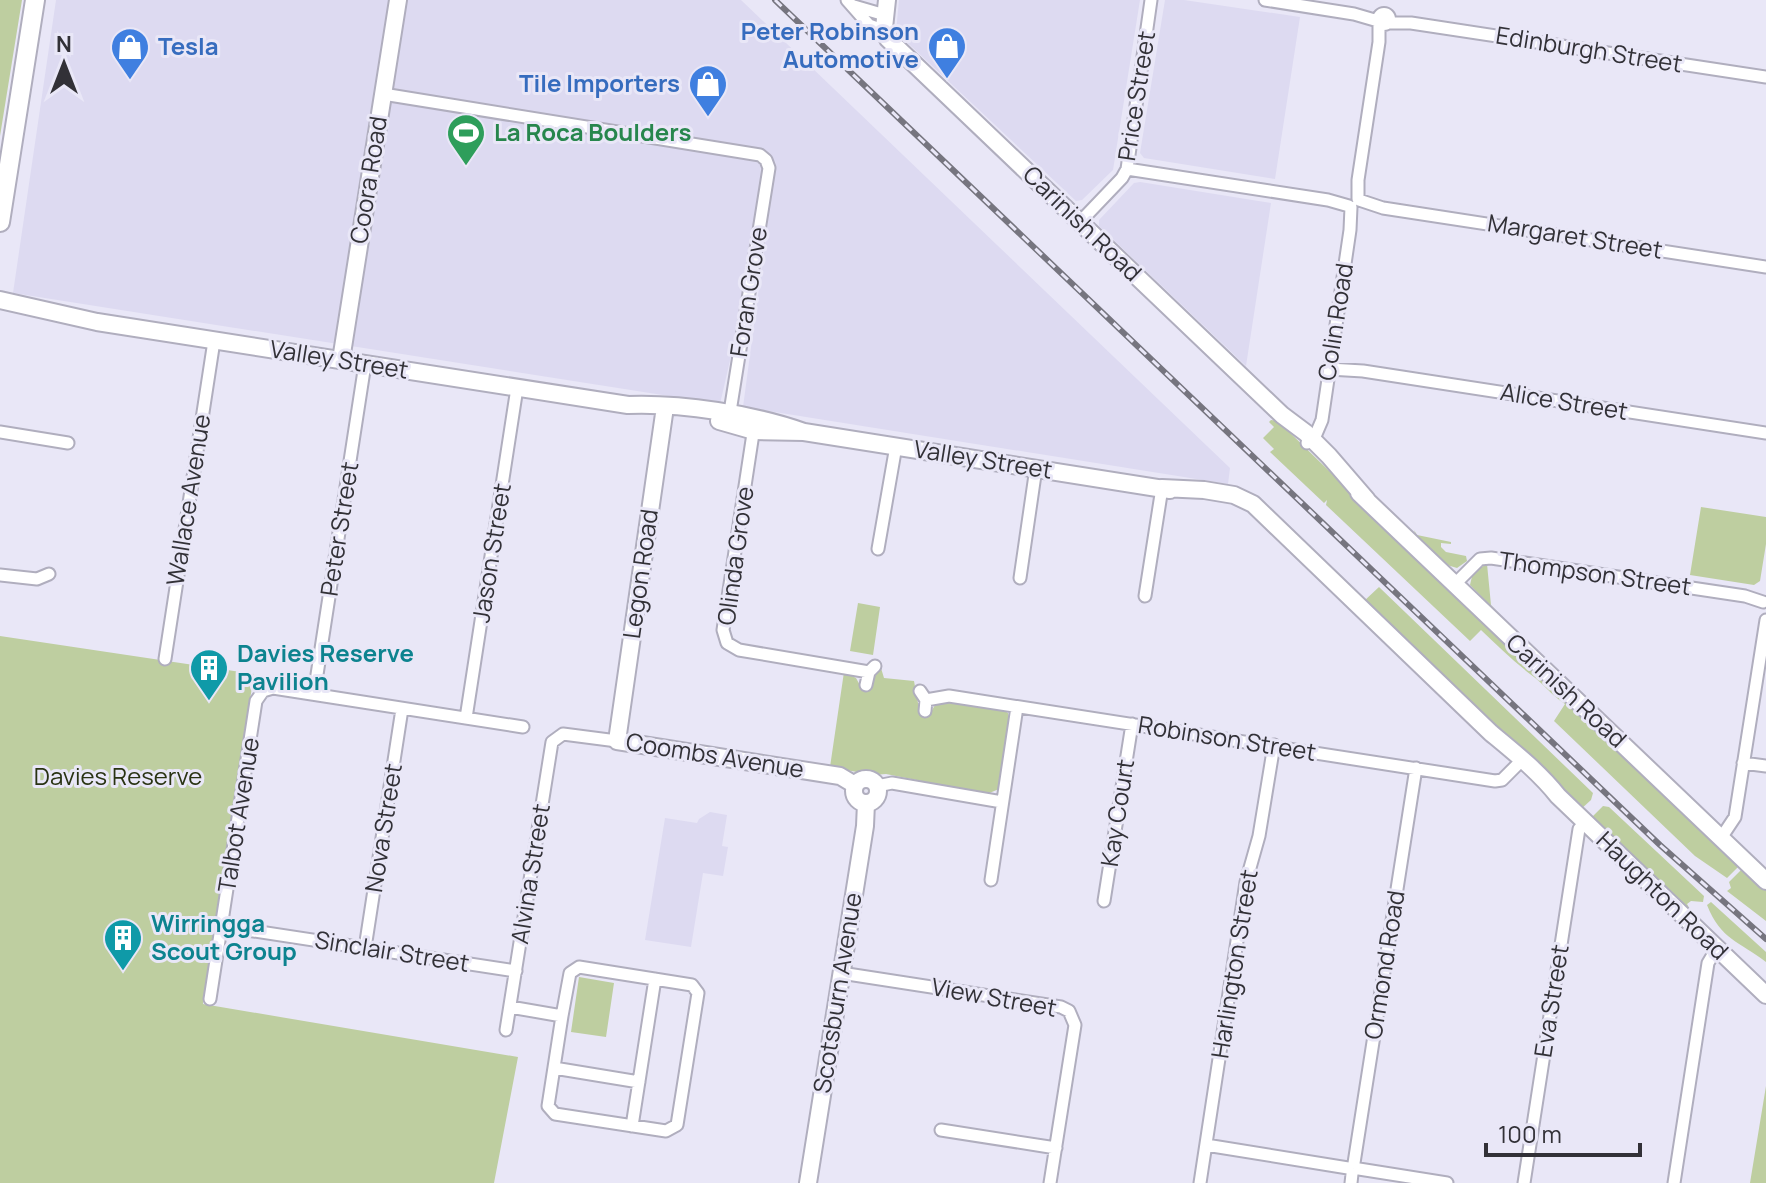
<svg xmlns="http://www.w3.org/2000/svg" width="1766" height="1183" font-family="Manrope,sans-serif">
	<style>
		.built { fill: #dddaf1 }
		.green { fill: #becea0 }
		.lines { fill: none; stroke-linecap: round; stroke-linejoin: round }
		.street-casing { stroke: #b0aebe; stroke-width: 15 }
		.secondary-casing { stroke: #b0aebe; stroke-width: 20 }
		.primary-casing { stroke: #b0aebe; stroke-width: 22 }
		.street { stroke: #fff; stroke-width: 11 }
		.secondary { stroke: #fff; stroke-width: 16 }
		.primary { stroke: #fff; stroke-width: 18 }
		.rail-casing { stroke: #76757f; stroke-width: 6 }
		.rail { stroke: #e9e7f7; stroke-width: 3; stroke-dasharray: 9; stroke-linecap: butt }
		.labels { text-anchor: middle; stroke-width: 6; stroke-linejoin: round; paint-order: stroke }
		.shop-label { font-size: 24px; font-weight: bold; fill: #366cbe; stroke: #e9e7f7; text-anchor: end }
		.street-label { font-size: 24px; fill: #323137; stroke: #e9e7f7 }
		.leisure-label { font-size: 24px; font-weight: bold; fill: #27864d; stroke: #e9e7f7; text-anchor: start }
		.culture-label { font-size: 24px; font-weight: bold; fill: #0d838f; stroke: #e9e7f7; text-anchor: start }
		.park-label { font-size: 24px; fill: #293312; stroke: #e9e7f7 }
	</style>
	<rect width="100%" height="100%" fill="#e9e7f7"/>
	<path class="built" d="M56 0H741L1230 468 1228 484 743 407 776 160 720 404 13 293Z
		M899 0H1140L1113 170 1082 200 1076 201 896 32Z
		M1165 0H1184L1300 17 1275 179 1144 158 1140 153Z
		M1140 182 1271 203 1246 366 1099 226V220L1134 183Z
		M710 812 727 815 722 846 728 847 723 876 703 873 691 947 645 940 665 818 697 823 699 819Z"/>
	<path class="green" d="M0 0H22L0 136Z
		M1271 420 1278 421 1449 588 1740 865 1727 878 1695 856 1554 721 1565 704C1551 695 1543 683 1530 674 1512 660 1497 645 1481 630L1470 641 1326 505 1327 500 1324 503 1270 452 1274 449 1263 438 1274 427 1269 422Z
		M1701 507 1766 517V544L1760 581 1754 585 1690 575Z
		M1414 530 1417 535 1451 542V544L1441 543V547L1446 552 1466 556 1467 561 1457 568 1447 565 1416 536Z
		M1487 564 1491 605 1501 616 1470 585 1473 572Z
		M1379 587 1593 793 1591 800 1580 810 1363 602Z
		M858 603 880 607 873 655 850 651Z
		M0 636 254 674 203 1004 518 1057 494 1183H0Z
		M881 668 884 678 914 681 920 714H930L935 705 950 701 1003 710 1008 713 1010 722 999 789 987 794 886 774 873 775 830 767 844 672 856 678 862 689H872L873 679Z
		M1603 806 1609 807 1704 896 1703 902 1691 901 1687 904 1693 915 1590 819Z
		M1744 867 1766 889V921L1727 891 1731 888 1729 882Z
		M1711 902 1766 952V962C1739 941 1721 940 1707 905Z
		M579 977 614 983 606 1037 571 1032Z
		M1766 1086V1183H1750Z"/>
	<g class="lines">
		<defs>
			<path id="street" d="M847 0 869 25 885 31
				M1265 0 1354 14 1378 21
				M854 6 885 15
				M1378.5 19a5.5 5.5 0 1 1 11 0a5.5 5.5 0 1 1-11 0Z
				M1387 23H1411L1766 77
				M383 94 760 155 766 160 769 168 729 418
				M1127 169 1328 200 1349 206
				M1358 199V180L1379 42V22
				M1359 200 1383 208 1766 267
				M1080 222 1122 178 1127 169 1151 0
				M1329 369 1363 371 1766 433
				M754 427 723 630 727 643 739 650 869 672
				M0 432 68 443
				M1307 443 1316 434 1322 420 1350 230 1351 207
				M878 549 896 446
				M0 575 37 579 49 574
				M1020 578 1036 468
				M1454 585 1480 559 1491 558 1745 596 1763 602
				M1145 596 1162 488
				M165 659 214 341
				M866 685 869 672 875 666
				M920 691 926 700 925 711
				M314 694 365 364
				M926 700 949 696 1495 781 1502 780 1521 761
				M466 718 517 388
				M1743 763 1766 766
				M877 786 892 783 1002 802
				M1721 838 1735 817 1766 620
				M991 880 1017 707
				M1104 901 1132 724
				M221 926 516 971
				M365 948 402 709
				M841 973 1061 1007 1069 1011 1075 1025 1050 1183
				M210 999 256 701 263 691 273 688 523 727
				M510 1007 562 1016 548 1106 555 1114 666 1131 677 1125 698 993 692 985 579 967 570 973 562 1016
				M506 1030 552 742 563 734 617 741
				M554 1068 639 1082
				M632 1126 655 979
				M941 1130 1056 1148
				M1206 1145 1348 1168
				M1354 1163 1416 768
				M1359 1169 1447 1183
				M1200 1183 1246 882 1259 836 1274 745
				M1351 1183 1352 1174
				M1524 1183 1579 829 1585 823
				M1674 1183 1708 963 1717 948"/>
			<path id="secondary" d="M887 0 884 28 888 39 1282 415 1306 433 1329 456 1367 500
				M0 300 97 322 628 405C681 403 754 414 804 432
				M341 360 398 0
				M665 407 617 741 840 776 855 785
				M719 421 754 431 804 432 1170 490
				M1162 488 1204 490 1234 495 1253 504 1491 733C1514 752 1539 772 1558 796L1766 995
				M1359 493 1766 881
				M854 791a12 12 0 1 1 24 0a12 12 0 1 1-24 0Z
				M808 1183 865 826 866 803"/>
			<path id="primary" d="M0 222 35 0"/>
		</defs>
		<use href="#street" class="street-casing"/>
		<use href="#secondary" class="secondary-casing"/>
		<use href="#primary" class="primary-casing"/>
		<use href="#street" class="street"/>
		<use href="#secondary" class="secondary"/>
		<use href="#primary" class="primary"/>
		<defs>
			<path id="rail" d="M775 0 1660 845 1766 939"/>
		</defs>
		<use href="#rail" class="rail-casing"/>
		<use href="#rail" class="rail"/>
	</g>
	<defs>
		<symbol id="shop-pin" viewBox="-11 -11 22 30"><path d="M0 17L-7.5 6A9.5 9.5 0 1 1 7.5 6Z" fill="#3f7fe0" stroke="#e9e7f7"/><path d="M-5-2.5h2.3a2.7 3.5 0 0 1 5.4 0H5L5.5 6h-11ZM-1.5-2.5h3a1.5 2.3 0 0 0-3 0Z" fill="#fff"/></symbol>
		<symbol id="stadium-pin" viewBox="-11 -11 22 30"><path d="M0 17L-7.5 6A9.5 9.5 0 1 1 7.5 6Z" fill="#2e9e5b" stroke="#e9e7f7"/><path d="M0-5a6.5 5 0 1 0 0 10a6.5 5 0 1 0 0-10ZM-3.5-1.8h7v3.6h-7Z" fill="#fff"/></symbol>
		<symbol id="building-pin" viewBox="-11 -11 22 30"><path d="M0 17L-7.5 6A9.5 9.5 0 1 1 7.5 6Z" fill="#0f9aa8" stroke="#e9e7f7"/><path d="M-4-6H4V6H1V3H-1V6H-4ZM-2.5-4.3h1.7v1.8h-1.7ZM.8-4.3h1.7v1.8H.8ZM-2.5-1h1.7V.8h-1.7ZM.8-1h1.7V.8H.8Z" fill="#fff"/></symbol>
	</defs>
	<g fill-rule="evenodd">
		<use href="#shop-pin" x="925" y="24" width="44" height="60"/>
		<use href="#shop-pin" x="108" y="25" width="44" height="60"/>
		<use href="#shop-pin" x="686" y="62" width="44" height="60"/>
		<use href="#stadium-pin" x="444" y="111" width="44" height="60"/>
		<use href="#building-pin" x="187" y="646" width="44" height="60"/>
		<use href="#building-pin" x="101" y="916" width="44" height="60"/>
	</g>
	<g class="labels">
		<g class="shop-label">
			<text x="919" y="40">Peter Robinson<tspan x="919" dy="28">Automotive</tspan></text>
			<text x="158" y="55" text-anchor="start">Tesla</text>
			<text x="680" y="92">Tile Importers</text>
		</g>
		<g class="street-label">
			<text transform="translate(1589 50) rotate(9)" y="8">Edinburgh Street</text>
			<text transform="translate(1137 96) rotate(-81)" y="8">Price Street</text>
			<text transform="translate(369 180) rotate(-81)" y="8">Coora Road</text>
			<text transform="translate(1082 224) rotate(44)" y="8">Carinish Road</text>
			<text transform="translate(1575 237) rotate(9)" y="8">Margaret Street</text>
			<text transform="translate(749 292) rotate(-81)" y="8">Foran Grove</text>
			<text transform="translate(1336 322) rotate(-81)" y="8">Colin Road</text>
			<text transform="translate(339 360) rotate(9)" y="8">Valley Street</text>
			<text transform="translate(1564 402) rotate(9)" y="8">Alice Street</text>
			<text transform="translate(983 460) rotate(9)" y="8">Valley Street</text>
			<text transform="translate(189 500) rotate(-81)" y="8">Wallace Avenue</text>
			<text transform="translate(340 529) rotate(-81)" y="8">Peter Street</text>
			<text transform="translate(492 553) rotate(-81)" y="8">Jason Street</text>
			<text transform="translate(736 556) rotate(-82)" y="8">Olinda Grove</text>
			<text transform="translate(641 574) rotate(-82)" y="8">Legon Road</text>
			<text transform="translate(1595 574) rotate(8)" y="8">Thompson Street</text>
			<text transform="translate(1566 691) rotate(43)" y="8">Carinish Road</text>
			<text transform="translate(1227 739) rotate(9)" y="8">Robinson Street</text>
			<text transform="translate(715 756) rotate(9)" y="8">Coombs Avenue</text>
			<text transform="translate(1118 813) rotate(-81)" y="8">Kay Court</text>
			<text transform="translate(239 815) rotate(-81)" y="8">Talbot Avenue</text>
			<text transform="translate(384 828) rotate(-81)" y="8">Nova Street</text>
			<text transform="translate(531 874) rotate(-81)" y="8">Alvina Street</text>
			<text transform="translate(1662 896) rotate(44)" y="8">Haughton Road</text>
			<text transform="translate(392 952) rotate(9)" y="8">Sinclair Street</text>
			<text transform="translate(1235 964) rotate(-81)" y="8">Harlington Street</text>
			<text transform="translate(1385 965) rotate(-81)" y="8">Ormond Road</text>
			<text transform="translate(838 993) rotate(-81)" y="8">Scotsburn Avenue</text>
			<text transform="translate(994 998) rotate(10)" y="8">View Street</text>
			<text transform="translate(1552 1001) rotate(-81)" y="8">Eva Street</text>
		</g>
		<g class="leisure-label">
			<text x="494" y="141">La Roca Boulders</text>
		</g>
		<g class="culture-label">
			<text x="237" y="662">Davies Reserve<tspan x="237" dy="28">Pavilion</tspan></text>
			<text x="151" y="932">Wirringga<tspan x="151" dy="28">Scout Group</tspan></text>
		</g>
		<g class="park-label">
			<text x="118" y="785">Davies Reserve</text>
		</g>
	</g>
	<g transform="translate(64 64)" stroke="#e9e7f7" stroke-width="6" paint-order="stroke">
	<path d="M0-6L14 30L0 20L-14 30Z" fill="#323137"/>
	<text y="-12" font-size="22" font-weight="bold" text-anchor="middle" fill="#323137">N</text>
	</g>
	<path d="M1486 1143v12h154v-12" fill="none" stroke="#323137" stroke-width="4"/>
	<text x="1498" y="1143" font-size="24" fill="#323137" stroke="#e9e7f7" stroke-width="6" paint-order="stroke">100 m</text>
</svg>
